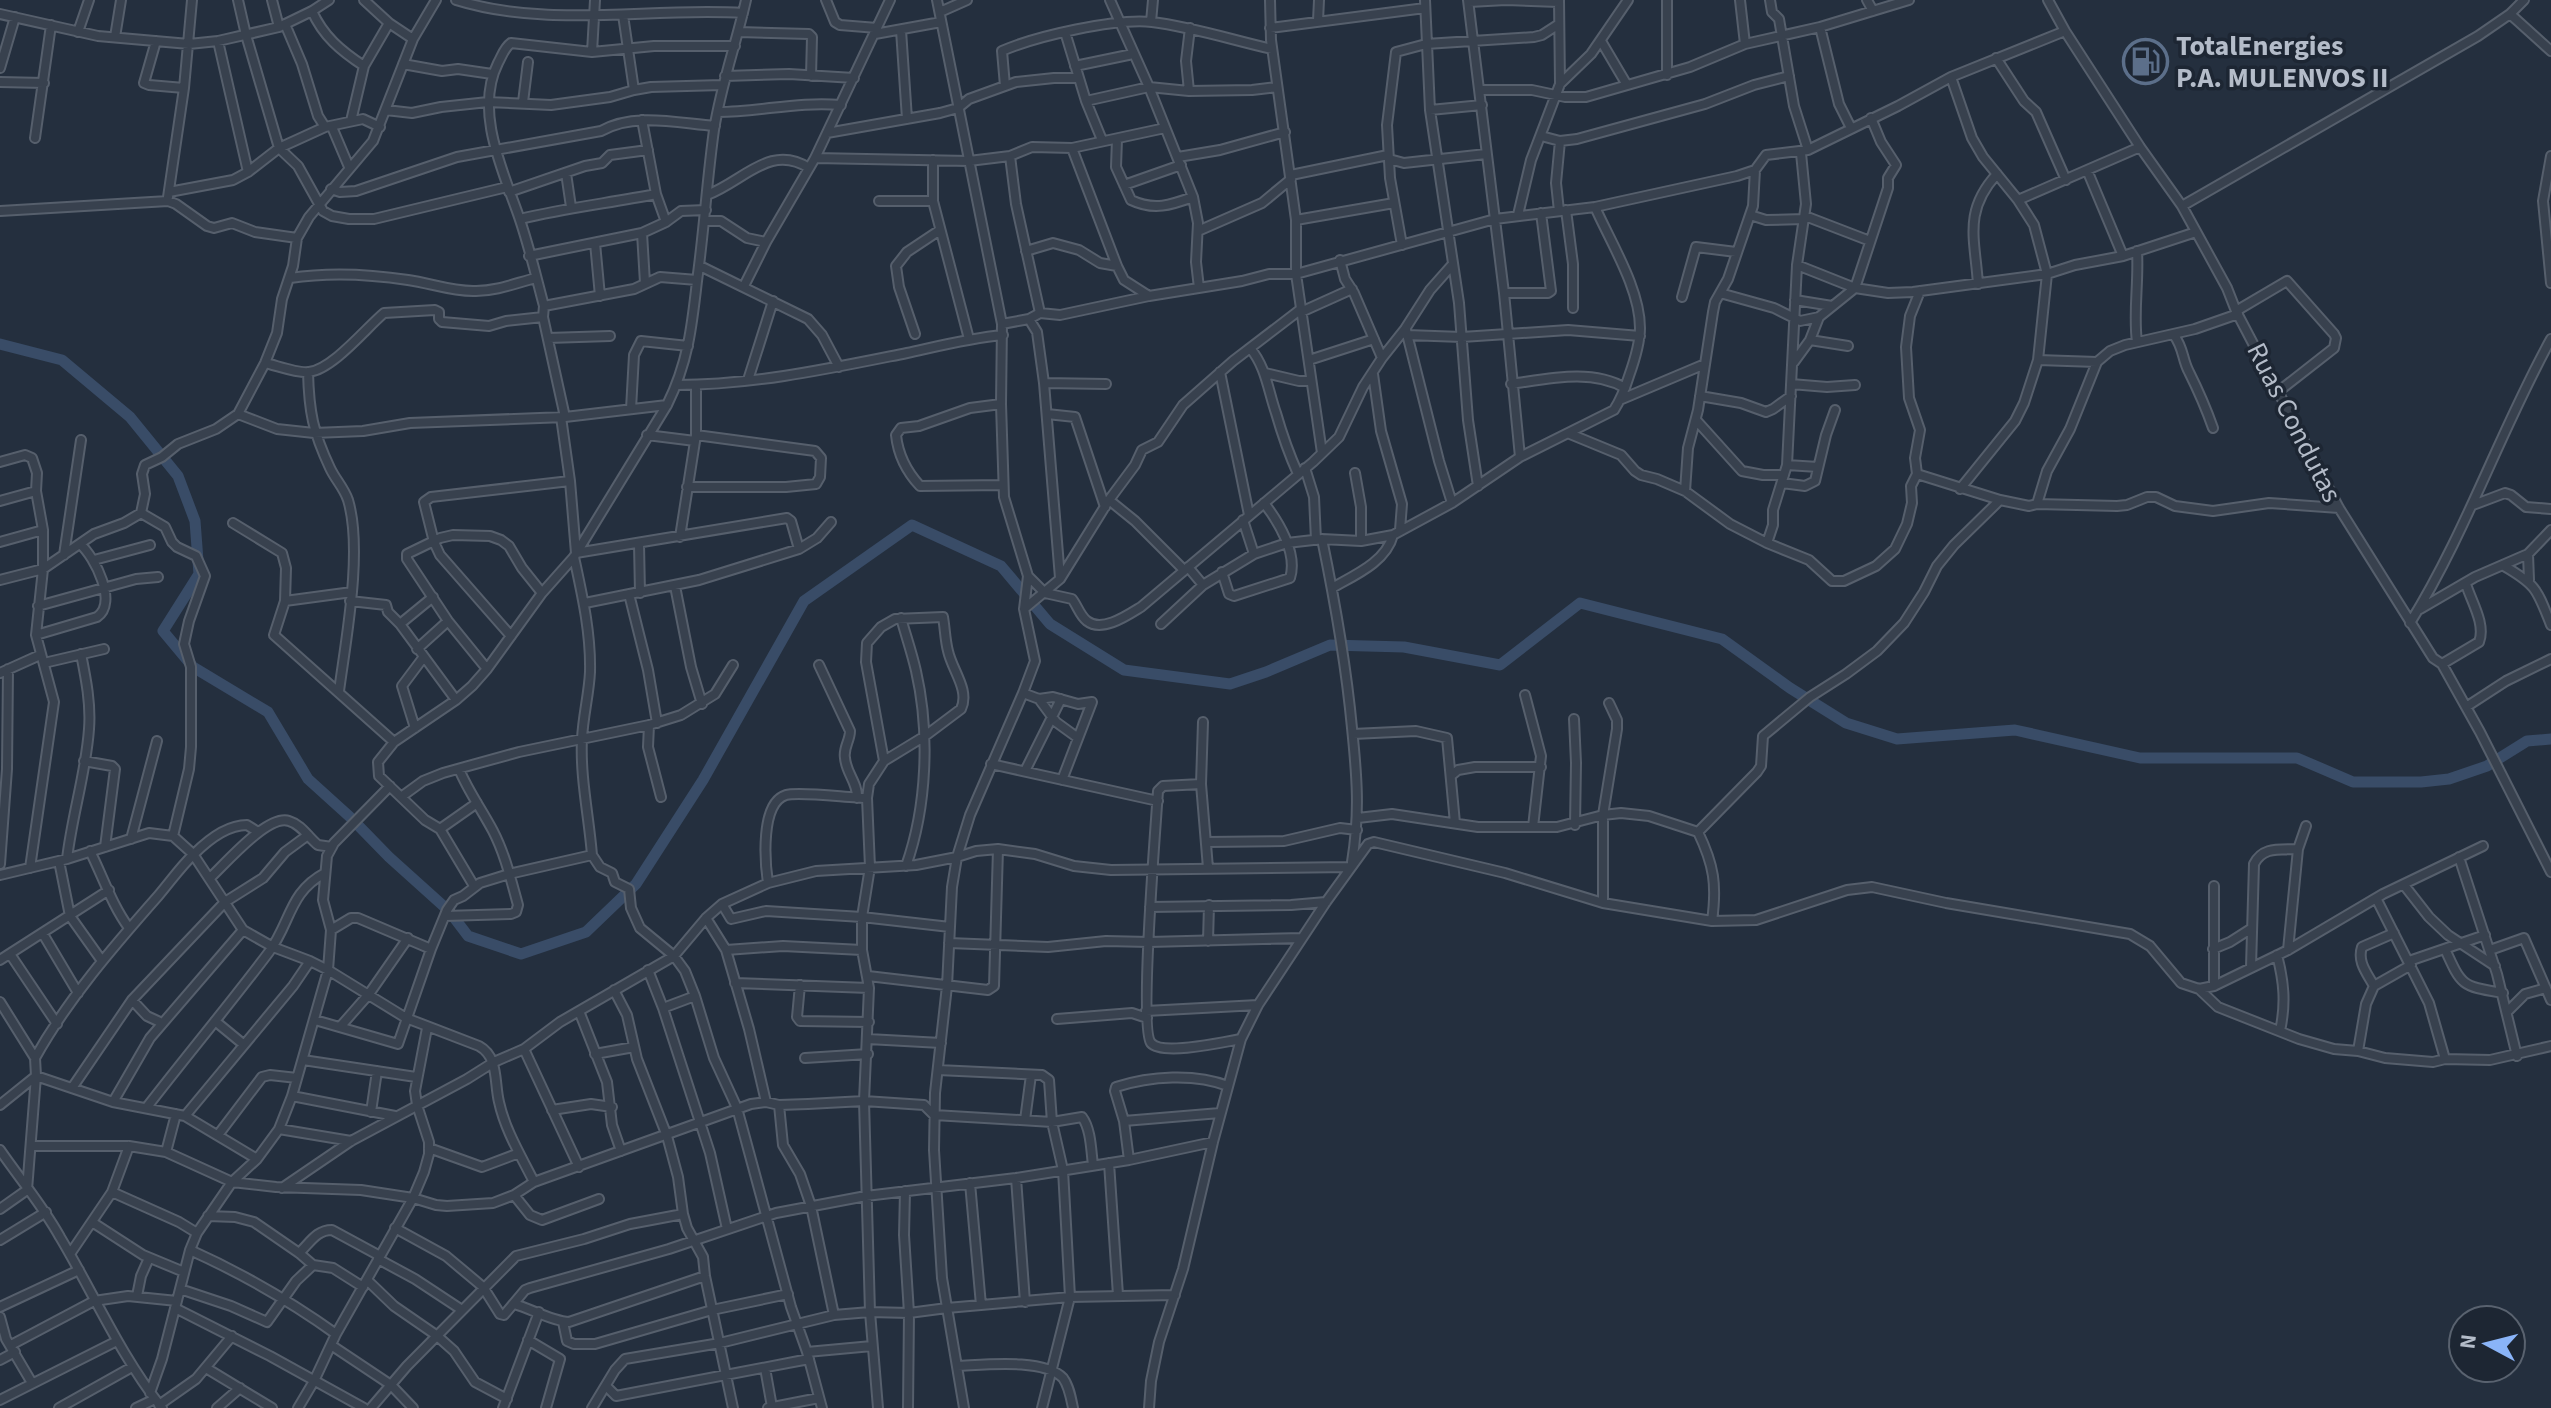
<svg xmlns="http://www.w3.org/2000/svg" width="2551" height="1408" font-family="'Source Sans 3',sans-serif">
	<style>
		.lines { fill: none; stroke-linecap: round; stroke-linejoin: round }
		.river { stroke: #394c67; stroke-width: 11 }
		.minor-casing { stroke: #565f6c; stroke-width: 12 }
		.minor { stroke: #38414e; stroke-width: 8 }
		.labels { text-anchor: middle; stroke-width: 7; stroke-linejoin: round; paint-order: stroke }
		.poi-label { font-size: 28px; font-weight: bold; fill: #b4bcc9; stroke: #1d2633; text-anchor: start }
		.street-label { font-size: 28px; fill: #b4bcc9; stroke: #1d2633 }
	</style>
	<rect width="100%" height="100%" fill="#242f3e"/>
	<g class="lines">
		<path class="river" d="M0 344 62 360 130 417 178 476 195 521 199 574 163 631 193 667 268 712 308 779 350 817 389 857 449 911 468 936 521 954 586 932 636 884 703 780 804 601 912 525 1001 566 1050 624 1124 670 1230 684 1266 672 1330 645 1404 647 1500 665 1580 603 1722 639 1790 688 1846 723 1897 739 2015 730 2140 758H2297L2353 782H2421L2449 779 2487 766 2527 741 2551 739"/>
		<defs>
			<path id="minor" d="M238 0 246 35 279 148 298 166 323 211 332 216 349 219H374L507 187
				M272 0 279 27
				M364 0 389 23 413 39
				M456 0C549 29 648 7 743 13
				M826 0 835 22 840 25 877 28
				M937 0 1002 324 1001 404 1004 497 1028 576 1024 609 1035 661 1023 693 970 815 957 857 952 887 947 986 935 1093 934 1150 942 1278 964 1408
				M1110 0 1149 87 1193 197 1198 223 1196 262 1199 288
				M1270 0 1271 40 1296 220V274L1322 453
				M1425 0 1430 110 1459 303 1468 420 1478 486
				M1468 0 1504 293 1520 457
				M1559 0 1560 84
				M1740 0 1745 44
				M1770 0 1772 12 1779 19 1794 106 1808 150
				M1867 0 1873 11
				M2048 0 2065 31 2140 147 2182 206 2227 288 2236 311 2339 508 2433 658 2442 664 2480 732 2551 872
				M1469 2 1506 0 1559 2
				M312 11C323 36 341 51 364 66
				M940 12 967 0
				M0 14 98 36 189 44 218 41 279 27 312 11 329 0
				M2510 14 2551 51
				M623 15 634 90
				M1318 21 1319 0
				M1151 22 1153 0
				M285 24 302 64 318 116 325 127
				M1820 27 1839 104 1851 128
				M1270 28 1425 8
				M901 30 907 119
				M78 32 89 0
				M739 32 809 34 812 37 811 76
				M1065 32 1086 101 1102 140
				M875 34 941 22
				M115 37 121 0
				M156 41 144 83 149 85 184 88
				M218 41 248 172
				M1601 41 1627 85
				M592 52 595 0
				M1996 58 2024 101 2036 112 2066 180
				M403 64 442 71 458 69 492 74
				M1075 66 1133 54
				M0 68 15 17
				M1667 75V0
				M725 76 789 74 854 78
				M1951 77 1972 138 1983 157 2018 200 2034 225 2047 274 2038 360 2024 403 2015 421 1960 489
				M0 82 44 83
				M1005 86 1002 51C1036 36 1116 18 1152 22 1193 27 1232 40 1272 49
				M1481 90H1532L1565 97H1586L1690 67 1745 44 1820 27 1909 0
				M1189 91 1186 61 1190 28
				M1086 101 1149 87 1189 91 1252 90 1277 87
				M523 102 528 62
				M386 110 412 113 441 107 488 102 551 105 610 97 634 90 651 87 722 85
				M1430 110 1482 105
				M718 112C759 112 799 101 841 105
				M642 120 656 194 666 222
				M351 121 364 66 389 23
				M332 127 349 167
				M827 133 940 113 958 108 969 99 1016 82 1054 78H1078
				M1541 136 1560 141 1577 139 1705 104 1754 85 1789 76
				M35 138 51 25
				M1117 139 1116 167 1131 200C1154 211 1171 205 1193 197
				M1072 148 1117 266 1124 280 1149 296
				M1010 156 1032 147 1072 148 1165 128
				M2551 156 2543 201 2551 283
				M1178 157 1220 150 1285 132
				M815 158 969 161 1010 156 1016 204 1040 313
				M1389 159 1404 163 1486 154
				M933 160V201L969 339
				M2087 170 2123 256
				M566 173 571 207
				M1291 175 1388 155
				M1124 185 1181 165
				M331 189 340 192 356 191 457 157 601 131C634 112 677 123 715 126
				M169 192 233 180 248 172 279 148 325 127 363 119 380 127
				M509 192 585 166 602 163 610 155 648 150
				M707 195C744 181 770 143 809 168
				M168 197 184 88 192 0
				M2018 200 2140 147
				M879 201H933
				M2182 206 2478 36 2510 14 2524 0
				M1566 210 1573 264V308
				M0 211 168 201 176 204 207 226 214 228 232 223 255 232 297 238
				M1559 211 1556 183 1560 141
				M1518 215 1531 160 1560 84 1591 54 1628 0
				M1750 215 1766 220 1805 219
				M1805 216 1870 241
				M520 219C565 208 610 203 656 194
				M1296 220 1394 203
				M704 221H721L747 238 766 242
				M1198 231 1262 203 1291 179
				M642 233 645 283
				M595 243 600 296
				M1402 245 1390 178 1387 125 1396 52 1426 44 1534 37 1542 35 1559 24
				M1026 251 1053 243 1079 250 1100 263 1117 266
				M2137 251C2139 282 2133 312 2137 342
				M529 256 642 233 666 222 681 211 706 210
				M1340 260 1345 279 1354 293 1382 358
				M1797 265 1855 288 1888 293 1913 292 2047 274 2075 265 2123 256 2196 232
				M700 266 808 319 822 335 839 367
				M290 278C329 272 369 274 408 280 430 283 453 292 476 291 497 291 516 283 536 278
				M1978 284C1975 239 1963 211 1997 174
				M744 286 766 242 815 158 890 0
				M1504 293H1548L1551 291 1541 213
				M1720 293 1774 308 1800 321 1819 317
				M1682 297 1696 247 1736 252
				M1795 300 1832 306
				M544 306 634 289 660 277 697 280
				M2236 311 2287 281 2334 334 2336 338 2334 348 2279 391
				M1301 312 1352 289
				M1029 319 1037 332 1044 383 1060 578
				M1002 324 1029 319 1040 313 1060 315 1149 296 1242 281 1269 274H1296L1495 219 1595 207 1737 176 1755 170 1766 155 1808 150 1898 106 1951 77 2065 31
				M1406 330 1439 461 1452 503
				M915 334 899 287 896 266 907 252 940 230
				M1407 335 1462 337 1568 330 1640 336
				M2174 335C2184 349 2182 359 2189 372 2198 390 2206 408 2213 428
				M548 338 610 336
				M1810 340 1848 346
				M1250 348C1266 367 1268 390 1276 413 1282 434 1289 454 1298 474
				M1309 360 1374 339
				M2038 360 2097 362 2110 351 2125 345 2195 329 2238 314
				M1794 362 1810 340 1819 317 1855 288 1888 188V178L1896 165 1881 142 1871 118
				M265 363C275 365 299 374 309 372 333 369 366 328 384 313L435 310 439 312V319L442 322 489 326 506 321 543 317
				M308 372C309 412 313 432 330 468 335 479 344 488 348 500 363 550 346 639 339 691
				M1220 372 1249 515
				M1265 373 1299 381H1311
				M1373 374 1381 431 1402 504 1400 530
				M748 380 773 301
				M1044 383 1106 384
				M1511 384C1547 379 1592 368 1625 388
				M1791 384 1827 387 1855 385
				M677 385C754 385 832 368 907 353 939 346 970 338 1003 335
				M1700 396 1741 403 1766 412 1773 409 1791 396
				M1622 399 1705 364
				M1001 404 970 408 919 426 901 428 896 435C898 454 907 472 920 486L1003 485
				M631 409 634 355 641 341 688 346
				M238 414 277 429 314 433 363 431 410 423 565 417 667 405
				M1047 414 1075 417 1105 507
				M561 417 570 481 576 553 787 518 791 521 799 549
				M565 417 543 317 544 306C536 276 529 246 519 217 503 171 474 111 498 63 502 56 504 48 511 43L592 52 654 46H735
				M1696 420 1742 471 1763 475H1784
				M1570 434 1621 455 1635 471 1641 475 1657 479 1685 491 1730 524 1767 543 1809 560 1832 581H1844L1876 566 1895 549 1907 524 1912 503 1911 486 1917 474 1915 458 1920 430 1909 398 1906 347 1910 316 1920 291
				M647 435 695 441
				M0 462 25 455 32 458 37 473 36 491 43 530V569L36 635 54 702 30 868
				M1787 465 1818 467
				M1305 468 1314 497 1316 540
				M1355 473 1361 507V541
				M1917 474 2000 500
				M1782 483 1805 486 1815 481 1826 435 1835 410
				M687 487H786L816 484 820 477 821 458 815 451 696 435
				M1685 491 1688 448 1698 410 1713 312 1715 302 1728 279 1753 206 1755 170
				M1109 500 1135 521 1184 570
				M0 501 36 491
				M2037 504 2047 471 2070 429 2097 362
				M2473 505 2505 493 2511 495 2526 507 2551 509
				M141 513 165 527 172 542 177 547 196 556 205 576 189 621 184 644 191 667V747L189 769 173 836
				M1243 520 1254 554
				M233 523 282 553 286 568 285 601
				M680 537 696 435V385
				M1322 539C1335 602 1346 664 1352 728 1357 777 1360 813 1352 862
				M0 542 43 530
				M1767 543 1773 525V510L1787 465 1797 265 1806 204 1801 153
				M639 544 640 593
				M2528 554 2529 580
				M64 555 81 440
				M574 557C582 594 591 633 590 672 589 694 583 716 582 739 580 777 589 817 592 855L600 867 612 873 615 882 629 889 631 908 640 928 674 956 685 971 695 996 714 1058 737 1108 791 1307 807 1352 822 1408
				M94 560 150 545
				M2504 566C2537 585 2537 590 2551 625
				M1188 567 1203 585
				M1222 572 1229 594 1234 596 1290 578C1298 553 1278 521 1264 503
				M1028 576 1045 593 1072 599C1077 605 1080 616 1087 621 1102 633 1128 615 1141 607L1313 462 1339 437 1363 387 1382 358 1405 329 1430 290 1453 264
				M0 580 43 569 94 534 124 523 141 513 145 494 142 474 145 465 162 457 178 444 216 429 238 414 265 363 277 333 282 299 293 266 297 238 309 217 373 141 413 39 436 0
				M675 586 691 667 702 704
				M1332 588C1355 575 1386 562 1393 535
				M352 592 285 601 274 635 394 742
				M629 594 648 670 657 723
				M350 601 386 605 388 612 400 624 456 700
				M585 603 699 580 799 549 817 538 831 522
				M38 606 136 579 158 577
				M1024 609 1060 579 1109 500 1135 465 1142 450 1158 442 1183 405 1233 361 1301 309
				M2420 609 2475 577 2528 554 2551 530
				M901 618C906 636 912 653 916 671 930 732 927 807 906 866
				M2410 623C2466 533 2500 431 2551 339
				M400 624 433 597
				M1161 624 1203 585 1254 554 1287 543 1322 539 1361 541 1393 535 1452 503 1520 457 1614 410C1621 399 1625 389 1629 376 1634 362 1640 344 1640 328 1640 289 1611 243 1595 207
				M36 635 97 617C118 603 95 557 80 544
				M511 636 440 555 434 542 424 502 431 497 570 481
				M417 649 448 621
				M44 663 104 649
				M2442 664 2479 642C2486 624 2471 601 2466 584
				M819 665 850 731C850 741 843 748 845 758 846 773 858 783 857 798
				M487 669 448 621 407 559V554L440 538 453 535 490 536 501 540 509 546 522 568 542 593
				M0 673 40 655
				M1023 693 1039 699 1053 697 1078 704 1092 702 1062 780
				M1525 695 1541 756 1533 827
				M1039 699 1056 722 1078 738
				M2466 707 2506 681 2551 659
				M1574 719 1576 763 1575 825
				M1203 722 1201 784 1208 868
				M649 725 648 747 661 797
				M415 728 402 686 423 658
				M1353 734 1416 731 1447 738 1455 823
				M84 761 112 766 115 769 105 847
				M991 764 1158 801
				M1025 771 1061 699
				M1452 775 1458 770 1475 767H1541
				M1201 784 1163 786 1158 791C1156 823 1139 1029 1151 1043 1162 1056 1224 1042 1241 1039
				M401 797 423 781 443 773 519 752 649 725 681 715 715 694 733 665
				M1358 818 1392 814 1478 827H1557L1603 815 1621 813 1649 816 1698 832C1714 865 1717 885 1712 921
				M440 829 477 803
				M1698 832 1757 772 1761 766 1763 736 1810 697 1846 674 1877 651 1904 623 1924 592 1937 566 1954 545 2000 500 2029 506 2037 504 2117 506 2127 505 2147 497H2156L2175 506 2213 511 2269 503 2339 508
				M131 839 157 741
				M1207 842 1284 841 1340 828 1357 830
				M90 851C103 877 112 905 129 928
				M2459 857 2497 974 2517 1056
				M67 859C72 815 86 773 89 729 91 704 86 679 81 654
				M59 861 70 916 102 961
				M0 864 7 769 8 669
				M0 875 67 859 149 833 173 836 193 854 243 930 273 947 310 961 328 970 406 1018 479 1046C499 1057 494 1082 499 1102 505 1130 521 1156 534 1182
				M210 878C226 863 268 814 289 821 302 825 308 837 318 845L332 847
				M768 883C765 863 760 803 786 795 799 791 850 798 867 798
				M2404 885 2429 917 2448 935 2495 966
				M474 886 440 829 425 820 379 776 378 762 394 742 456 700 472 686 487 669 542 593 574 557 667 405C688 363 692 326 697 281 704 231 707 180 714 130 721 85 736 44 746 0
				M2214 886V986
				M2376 898 2429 1003 2445 1059
				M1603 903V815L1617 729V720L1609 703
				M722 904 731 919 766 911 862 917 950 927
				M1150 907 1291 905 1326 902
				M445 916 511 914 516 912 518 905C511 880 505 854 493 831 482 810 468 791 459 769
				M706 918 726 950 749 1029 766 1102
				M331 930 351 918H358L431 949
				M43 934 78 993
				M1208 941 1209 905
				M949 943 1048 947 1106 941 1149 942 1302 938
				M2213 949 2230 942 2252 928
				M2445 949C2462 987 2462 986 2503 993
				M726 950 783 946 862 950
				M2288 950 2298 849 2306 826
				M2490 950 2524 938 2551 1000
				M10 954 57 1024
				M2277 955C2284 982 2286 1003 2280 1031
				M0 960 109 890
				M2409 961 2485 935
				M2251 967 2254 864C2263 846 2280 850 2298 849
				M648 970 663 1008 710 1153 727 1229
				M868 976 988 990 994 986 998 849
				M735 983 869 988
				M800 985 797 1017 800 1021 869 1022
				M2374 986C2367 973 2357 962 2362 947L2394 933
				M2199 989 2218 1007 2299 1039 2334 1049 2358 1051 2385 1058 2433 1062 2445 1059 2490 1060 2551 1046
				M614 990 627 1015 637 1059 667 1136 678 1177 683 1214 687 1228 703 1257 705 1276 733 1408
				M132 1000 147 1016 162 1023
				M0 1002 35 1058 36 1076 27 1190 0 1209
				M663 1008 695 996
				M579 1011 607 1082 612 1125 621 1151
				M1146 1011 1258 1005
				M2508 1011 2525 994 2546 988
				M1057 1019 1132 1013 1147 1018
				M315 1020 398 1044 431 949 447 910 454 900 463 896 480 883 509 874 592 855
				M215 1021 243 1044
				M340 1027 369 994 408 938
				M868 1039 941 1043
				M524 1049 579 1167
				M2358 1051 2366 1004 2374 986 2411 965
				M595 1054 634 1047
				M35 1058C68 999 113 947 158 896 170 882 181 866 194 854 208 840 227 825 247 825L258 832
				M805 1058 868 1054
				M303 1060 416 1077
				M938 1070 1042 1075 1049 1080 1052 1122 1063 1170 1070 1297 1042 1408
				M72 1088 132 1000 225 902 263 878 285 852 308 835
				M292 1096 395 1116
				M113 1102 150 1038 243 930
				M0 1105 36 1076 113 1102 185 1116 257 1159
				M779 1105 783 1145 800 1174 811 1206 834 1315
				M147 1107C187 1055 230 1004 269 952 291 922 289 892 325 873
				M552 1110 591 1104 612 1107
				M371 1112 377 1071
				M185 1116 293 986 310 961
				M1025 1120 1031 1075
				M1124 1121 1220 1113
				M279 1129 351 1141
				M218 1135 262 1077 270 1075 297 1078
				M31 1146H129L166 1152 232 1182 276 1187 361 1190 413 1198 436 1205 447 1206 493 1203 514 1195 534 1182 751 1104 766 1102 779 1105 808 1104 864 1101 924 1105 934 1115 1052 1122 1082 1117C1091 1129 1091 1150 1093 1165
				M429 1148 482 1167 519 1153
				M0 1150C20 1179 43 1206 60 1237 94 1294 120 1355 162 1408
				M166 1152 176 1114
				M1129 1160 1124 1121 1115 1091 1116 1087C1150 1076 1195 1073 1228 1086
				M1109 1163 1118 1295
				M1016 1178 1025 1302
				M970 1183 981 1305
				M282 1188 351 1141 467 1079 494 1062 524 1049 560 1022 674 956 706 918 722 904 768 883 816 871 916 865 957 857 976 851 998 849 1035 854 1074 866 1111 870 1351 867
				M905 1191 904 1235 909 1313 908 1408
				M112 1192 179 1222 197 1233
				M514 1195 530 1215 542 1220 599 1199
				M208 1216 235 1217 254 1222 299 1253 313 1265 333 1268 363 1287
				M92 1222 143 1255 184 1272
				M395 1228 446 1256 483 1287 500 1314 504 1315 525 1290 530 1288 669 1249 776 1213 866 1196 1016 1178 1129 1160 1213 1142
				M0 1240 46 1212
				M190 1250C241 1273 290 1301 336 1334
				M299 1253C310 1243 316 1230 332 1230L380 1256
				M70 1254 112 1192 129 1146
				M378 1259 415 1279 462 1310
				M367 1280 394 1306 436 1335 454 1351 475 1382 507 1399
				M180 1289 231 1306 267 1322 296 1281 313 1265
				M137 1296 141 1276 149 1258
				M514 1304C532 1309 551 1321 569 1322L705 1276
				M0 1307 79 1270
				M175 1308 270 1356 364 1408
				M0 1317 6 1339 32 1383
				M563 1322 567 1341 574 1344H595L712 1310 788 1294
				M528 1340 560 1359 546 1408
				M11 1345 94 1301 128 1296 177 1301
				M331 1345 391 1385 413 1408
				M807 1352 872 1346
				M0 1360 15 1352
				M957 1366C984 1365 1043 1358 1063 1378 1069 1386 1071 1398 1073 1408
				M206 1368 272 1408
				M765 1368 772 1407
				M606 1386 616 1396 809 1359
				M150 1393 162 1359 190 1250 197 1233 232 1182 257 1159 279 1129 292 1096 328 970 331 930 323 900 327 856 334 843 390 786
				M0 1400 117 1341
				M159 1405 196 1379 232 1336
				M59 1408 132 1367
				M136 1408 155 1399
				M217 1408 240 1388
				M298 1408 314 1381 336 1334 413 1198 424 1172 429 1154V1142L417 1105 415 1091 427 1028
				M371 1408 407 1366 516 1256 584 1239 630 1224 683 1214
				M503 1408 539 1312
				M592 1408 615 1370 625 1359 720 1343 834 1315 870 1312 909 1313 947 1308 1070 1297 1175 1295
				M768 1408 819 1398
				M878 1408 870 1312 864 1101 869 988 862 950V917L870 867 867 798 869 784 884 761 925 736 961 709C970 690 952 670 948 651 945 640 945 628 943 617L895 619 881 627 867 643 866 662 884 761
				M1149 1408 1151 1381 1159 1342 1183 1269 1213 1142 1241 1039 1258 1005 1326 902 1368 844 1374 842 1505 873 1603 903 1712 921 1756 920 1847 890 1872 887 1946 903 2130 934 2150 946 2181 983 2199 989 2214 986 2288 950 2383 894 2483 846"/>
		</defs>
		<use href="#minor" class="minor-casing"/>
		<use href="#minor" class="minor"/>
	</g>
	<defs>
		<symbol id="fuel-ring" viewBox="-11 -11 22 22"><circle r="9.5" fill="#1d2633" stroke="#5c6f8a" stroke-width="1.5"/><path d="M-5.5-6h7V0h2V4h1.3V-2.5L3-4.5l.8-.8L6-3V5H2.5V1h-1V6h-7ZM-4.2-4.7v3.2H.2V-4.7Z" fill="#5c6f8a"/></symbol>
	</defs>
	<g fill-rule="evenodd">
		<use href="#fuel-ring" x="2120" y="36" width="51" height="51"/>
	</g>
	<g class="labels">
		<g class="poi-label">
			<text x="2176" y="55">TotalEnergies<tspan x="2176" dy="32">P.A. MULENVOS II</tspan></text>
		</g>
		<g class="street-label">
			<text transform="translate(2295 422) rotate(63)" y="10">Ruas Condutas</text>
		</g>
	</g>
	<g transform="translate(2487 1344) rotate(277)"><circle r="38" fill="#1d2633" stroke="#59626f" stroke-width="2"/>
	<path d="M0-6L14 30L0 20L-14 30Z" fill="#8ab4f8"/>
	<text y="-12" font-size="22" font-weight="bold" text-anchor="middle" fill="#b4bcc9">N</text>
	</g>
</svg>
